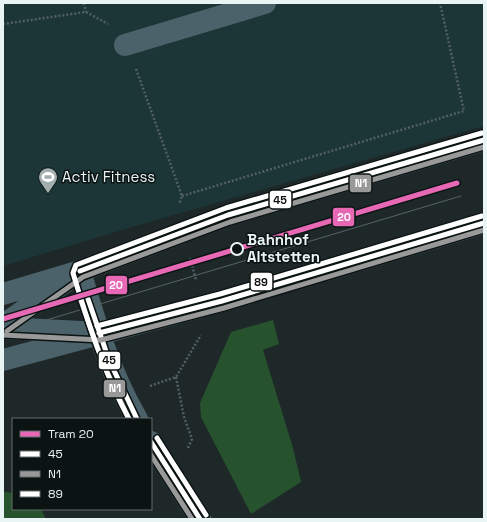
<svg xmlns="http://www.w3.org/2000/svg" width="487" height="522" font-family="'Space Grotesk',sans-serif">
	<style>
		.built { fill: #1c3536 }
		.green { fill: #26532e }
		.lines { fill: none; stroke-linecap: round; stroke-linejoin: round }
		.path { stroke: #516064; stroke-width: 2.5; stroke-dasharray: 2 2; stroke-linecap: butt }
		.minor { stroke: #4c626a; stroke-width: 22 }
		.tram { stroke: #566466; stroke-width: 1 }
		.bus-1-casing { stroke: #0b1313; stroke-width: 8 }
		.bus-2-casing { stroke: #0b1313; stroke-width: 8 }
		.bus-3-casing { stroke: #0b1313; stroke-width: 8 }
		.bus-1 { stroke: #fff; stroke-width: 5 }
		.bus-2 { stroke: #999; stroke-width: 5 }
		.bus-3 { stroke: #fff; stroke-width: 5 }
		.tram-1-casing { stroke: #0b1313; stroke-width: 8 }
		.tram-1 { stroke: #e768b5; stroke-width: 5 }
		.stop-dot { fill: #0b1313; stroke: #e9f4f4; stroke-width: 2 }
		.labels { text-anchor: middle; stroke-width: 3; stroke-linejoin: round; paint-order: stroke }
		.poi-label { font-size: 15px; fill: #e9f4f4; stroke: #0b1313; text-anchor: start }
		.stop-label { font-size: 15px; font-weight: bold; fill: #e9f4f4; stroke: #0b1313; text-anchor: start }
		.line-badge { stroke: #0b1313; stroke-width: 1.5 }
		.badge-label { font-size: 11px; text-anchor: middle; font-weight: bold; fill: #fff }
		.pale-badge-label { font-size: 11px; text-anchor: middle; font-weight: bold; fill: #111 }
	</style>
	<rect width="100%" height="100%" fill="#1f2829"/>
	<path class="built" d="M3 3H484V126L125 229 3 266Z"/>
	<path class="green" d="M273 320 279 344 263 350 293 448 301 482 251 514 201 417 200 403 231 332Z
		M6 492 13 493V509H41L46 519H3V493Z"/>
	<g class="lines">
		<path class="path" d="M84 3 86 12
			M3 24 86 12 108 24
			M136 69 182 196 179 204
			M182 196 464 111 440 3
			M190 258 196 280
			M176 377 184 417 192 439 188 448
			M150 386 176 377 201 335"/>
		<path class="minor" d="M125 45 265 3
			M80 271C95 322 110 373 137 419
			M3 294 80 271 228 215 484 140
			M3 325 65 282
			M3 328 81 332
			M3 360 222 301 484 223
			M151 442 200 519"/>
		<path class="tram" d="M3 333 461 196"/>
		<defs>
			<path id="bus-1" d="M80 271 228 215 484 140
				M88 299 109 360 137 419
				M99 333 222 301 484 223
				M151 442 200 519"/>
			<path id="bus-2" d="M81 301 103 363 129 419
				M7 331 83 277 230 222 484 147
				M3 335 101 340 224 308 484 230
				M151 455 192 519"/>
			<path id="bus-3" d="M97 326 220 294 482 216
				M129 419C104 373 88 323 73 273L76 265 226 208 482 133
				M157 438 206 515"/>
		</defs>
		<use href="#bus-1" class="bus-1-casing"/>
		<use href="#bus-2" class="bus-2-casing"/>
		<use href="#bus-3" class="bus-3-casing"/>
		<use href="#bus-1" class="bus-1"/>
		<use href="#bus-2" class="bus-2"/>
		<use href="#bus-3" class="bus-3"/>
		<defs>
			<path id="tram-1" d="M3 319 457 183"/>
		</defs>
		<use href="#tram-1" class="tram-1-casing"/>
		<use href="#tram-1" class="tram-1"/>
	</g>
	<defs>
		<symbol id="stadium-pin" viewBox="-11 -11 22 30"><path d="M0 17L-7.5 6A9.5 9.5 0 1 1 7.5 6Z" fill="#a2adad" stroke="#0b1313"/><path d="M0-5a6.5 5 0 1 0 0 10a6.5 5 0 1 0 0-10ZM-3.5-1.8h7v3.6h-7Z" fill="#fff"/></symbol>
	</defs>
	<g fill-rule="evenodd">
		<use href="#stadium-pin" x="37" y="166" width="22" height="30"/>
	</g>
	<circle class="stop-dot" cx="237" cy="249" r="6"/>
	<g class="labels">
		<g class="poi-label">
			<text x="62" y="182">Activ Fitness</text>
		</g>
		<g class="stop-label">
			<text x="247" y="245">Bahnhof<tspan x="247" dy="17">Altstetten</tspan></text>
		</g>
	</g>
	<g class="line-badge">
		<rect x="349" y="174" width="23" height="19" rx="4" fill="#999"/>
		<rect x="269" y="190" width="23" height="19" rx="4" fill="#fff"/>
		<rect x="332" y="207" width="23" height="20" rx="4" fill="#e768b5"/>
		<rect x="250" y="272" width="23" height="19" rx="4" fill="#fff"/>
		<rect x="105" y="275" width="23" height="20" rx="4" fill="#e768b5"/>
		<rect x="98" y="351" width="23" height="19" rx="4" fill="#fff"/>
		<rect x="103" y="379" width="23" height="19" rx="4" fill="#999"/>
	</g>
	<g class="badge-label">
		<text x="361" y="187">N1</text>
		<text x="344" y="221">20</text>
		<text x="116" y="289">20</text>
		<text x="115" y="392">N1</text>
	</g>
	<g class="pale-badge-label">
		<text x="280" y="204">45</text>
		<text x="261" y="286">89</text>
		<text x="109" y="364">45</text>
	</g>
	<rect width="487" height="522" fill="none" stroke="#e9f4f4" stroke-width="8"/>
	<rect x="12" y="418" width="140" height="92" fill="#0b1313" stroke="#646d6d"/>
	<rect x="20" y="431" width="20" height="6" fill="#e768b5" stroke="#646d6d"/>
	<text x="48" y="438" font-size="12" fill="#e9f4f4">Tram 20</text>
	<rect x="20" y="451" width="20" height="6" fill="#ffffff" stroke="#646d6d"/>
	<text x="48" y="458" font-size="12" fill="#e9f4f4">45</text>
	<rect x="20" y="471" width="20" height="6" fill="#999999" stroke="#646d6d"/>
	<text x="48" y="478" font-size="12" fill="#e9f4f4">N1</text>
	<rect x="20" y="491" width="20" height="6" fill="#ffffff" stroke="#646d6d"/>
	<text x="48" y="498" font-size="12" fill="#e9f4f4">89</text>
</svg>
